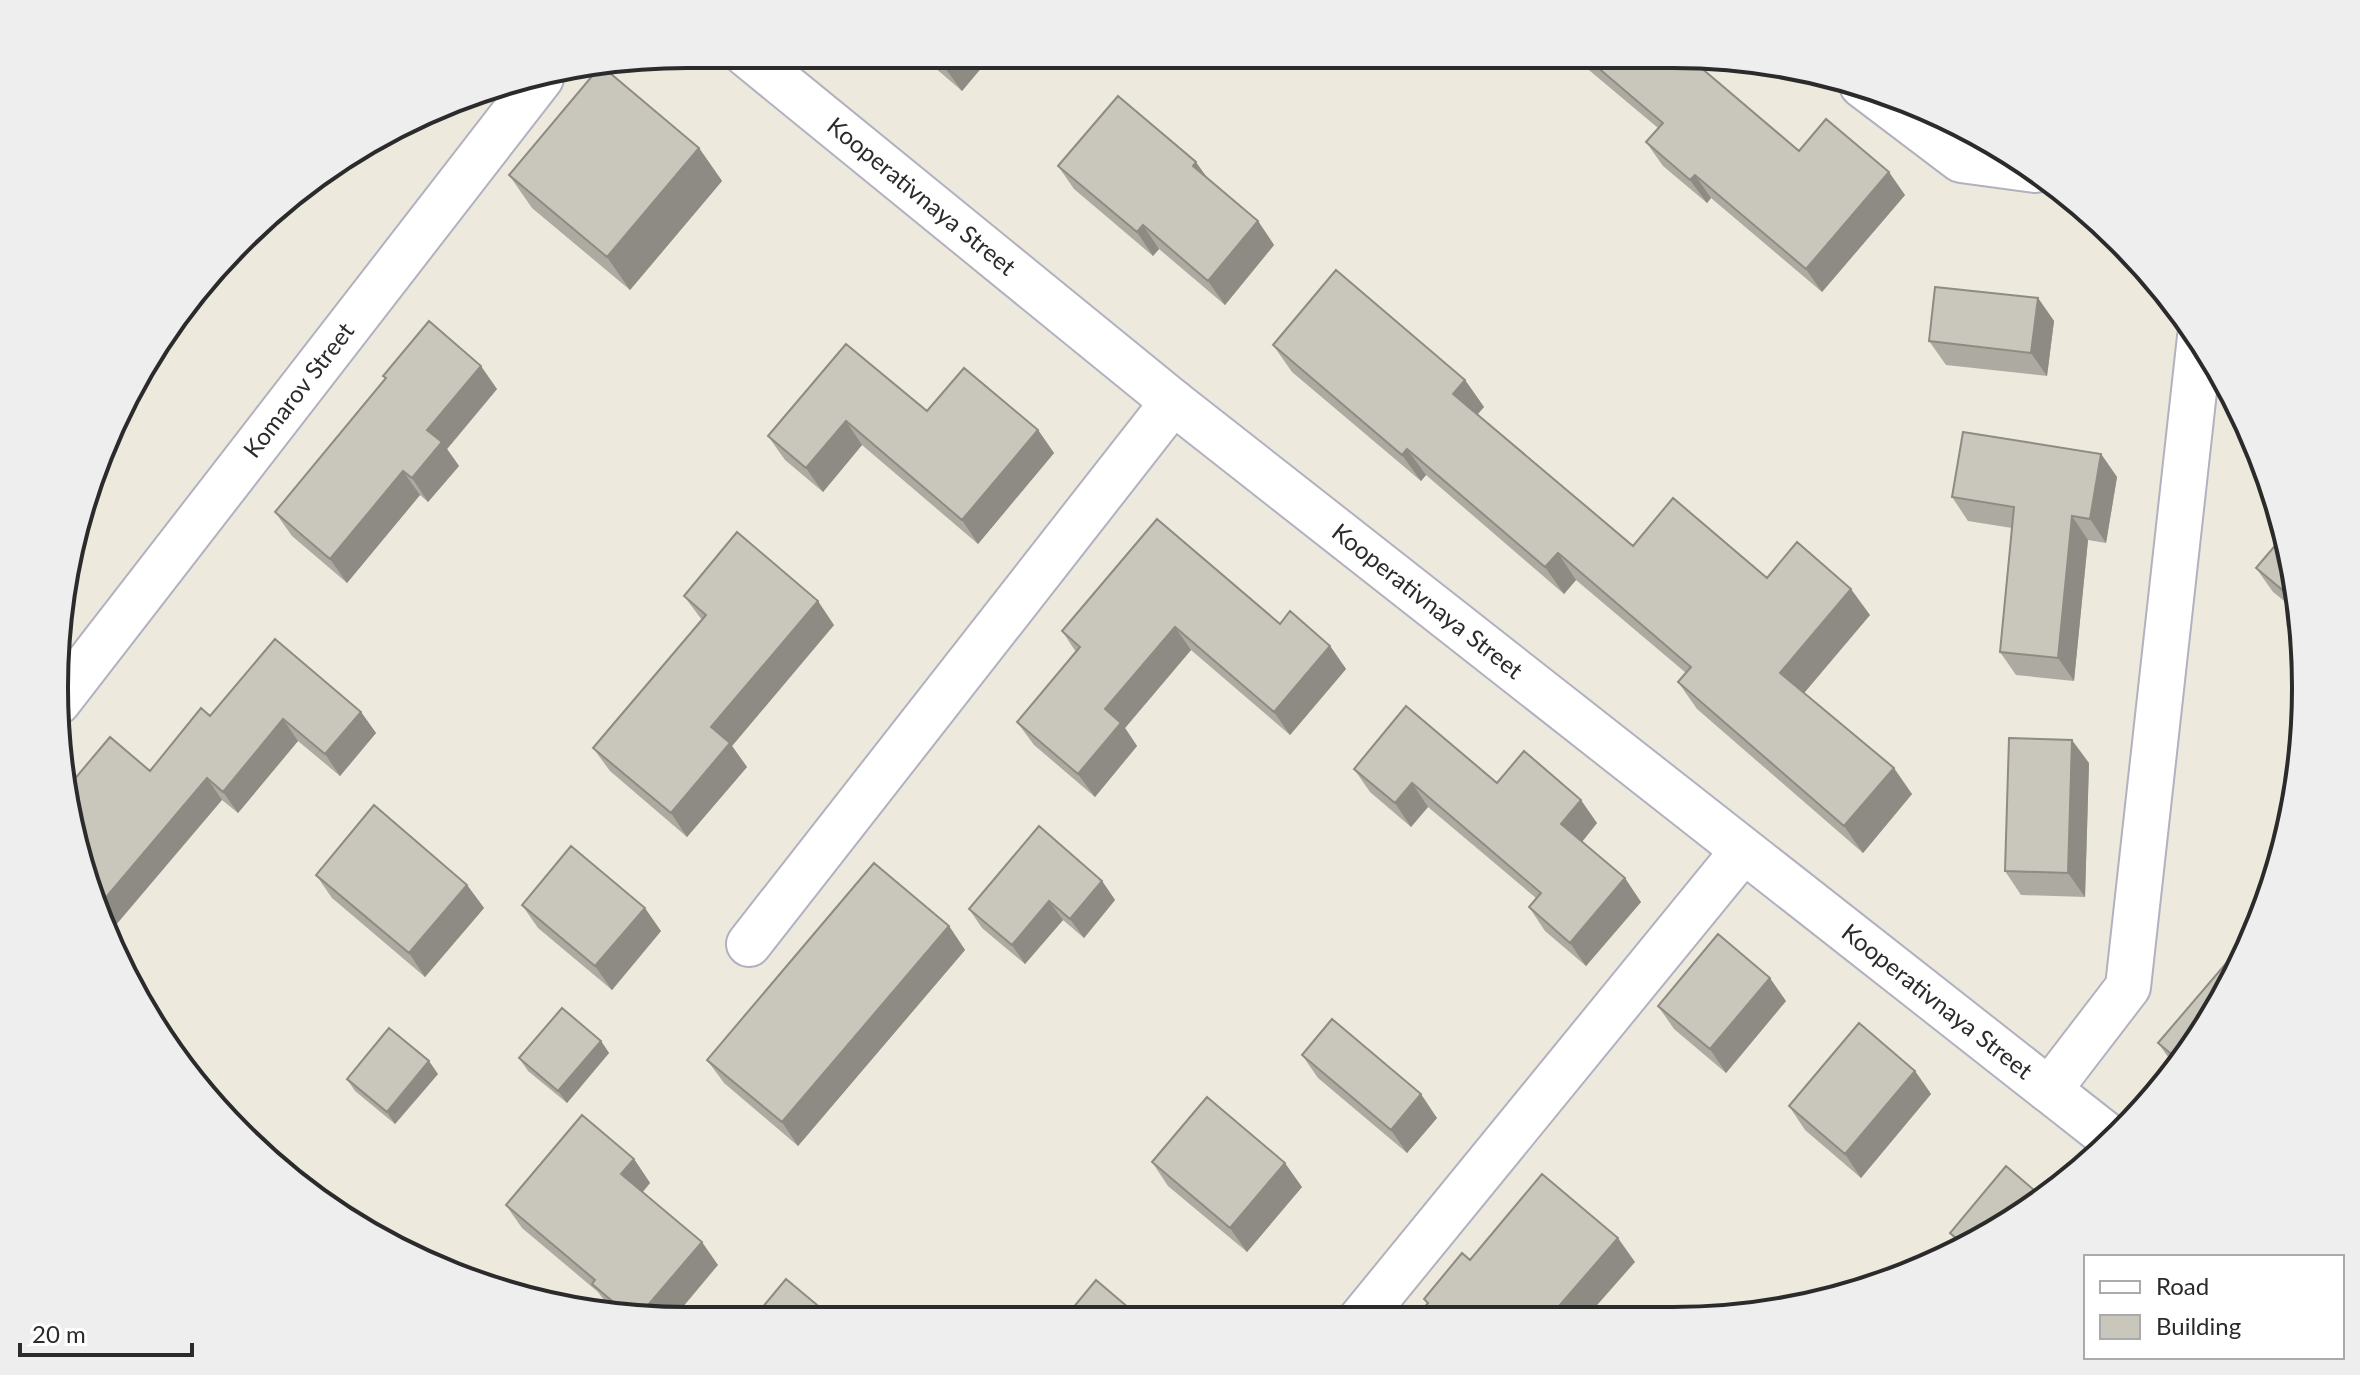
<svg xmlns="http://www.w3.org/2000/svg" width="2360" height="1375" font-family="Lato,sans-serif">
	<style>
		.lines { fill: none; stroke-linecap: round; stroke-linejoin: round }
		.minor-casing { stroke: #b1b1c0; stroke-width: 48 }
		.minor { stroke: #fff; stroke-width: 44 }
		.wall { fill: #adaba1 }
		.shaded-wall { fill: #8d8b83 }
		.building { fill: #c9c7bb; stroke: #8d8b83; stroke-width: 2 }
		.labels { text-anchor: middle; stroke-width: 8; stroke-linejoin: round; paint-order: stroke }
		.street-label { font-size: 24px; fill: #2b2b2b; stroke: #fff }
		.rim { fill: none; stroke: #2b2b2b; stroke-width: 4 }
	</style>
	<rect width="100%" height="100%" fill="#eee9dd"/>
	<g class="lines">
		<defs>
			<g id="minor">
				<path id="s1" d="M746 54 1173 402 2114 1141"/>
				<path d="M1862 85 1961 160 2035 170"/>
				<path id="s2" d="M58 702 541 78"/>
				<path d="M749 944 1173 402"/>
				<path d="M2049 1090 2128 987 2200 337"/>
				<path d="M1360 1320 1743 851"/>
			</g>
		</defs>
		<use href="#minor" class="minor-casing"/>
		<use href="#minor" class="minor"/>
	</g>
	<path class="wall" d="M919 54H993L962 91Z
		M1571 55H1686L1799 151 1905 195 1822 292 1711 198 1707 203 1663 166 1646 142 1658 128Z
		M699 148 722 181 630 290 532 208 509 175Z
		M1058 166 1208 180 1258 221 1274 245 1225 305 1159 249 1153 256 1074 189Z
		M2038 298 2054 321 2047 376 1946 365 1929 341Z
		M846 344 927 411 1038 430 1054 453 978 544 862 445 823 492 785 460 768 436Z
		M1273 345 1465 380 1484 407 1477 414 1633 546 1767 578 1870 615 1804 693 1912 794 1863 853 1697 709 1678 682 1686 673 1576 580 1564 594 1426 475 1421 481 1292 372Z
		M383 376 497 389 447 449 459 466 428 502 420 495 347 583 292 536 275 512 385 379Z
		M2101 454 2117 477 2106 543 2088 540 2074 681 2016 675 2000 652 2012 528 1968 521 1952 497Z
		M2294 563 2299 613 2273 592 2256 568Z
		M684 596 834 625 732 746 747 767 687 837 610 771 593 748 702 620Z
		M1280 624 1330 646 1346 669 1290 735 1191 650 1125 728 1137 746 1095 797 1034 745 1017 722 1076 652 1062 631Z
		M361 712 376 733 340 776 298 741 238 813 222 800 150 771 210 716Z
		M2089 763 2085 897 2021 895 2005 871Z
		M1354 769 1497 783 1597 823 1582 842 1641 902 1586 966 1545 931 1529 907 1536 898 1428 807 1411 827 1370 792Z
		M316 875 467 885 484 908 425 977 332 898Z
		M1102 881 1115 900 1084 938 1063 920 1025 964 982 928 969 909Z
		M522 905 661 931 612 990 538 928Z
		M949 926 965 950 798 1146 724 1083 707 1060Z
		M1786 1001 1726 1073 1674 1029 1658 1006Z
		M2199 1039 2176 1068 2158 1043Z
		M601 1041 609 1053 567 1103 528 1071 519 1058Z
		M1302 1055 1437 1118 1407 1153 1318 1078Z
		M1915 1071 1931 1094 1861 1178 1805 1130 1789 1106Z
		M438 1074 395 1124 355 1091 347 1079Z
		M634 1159 650 1183 643 1192 718 1265 646 1320 616 1314 609 1307 598 1292 522 1228 506 1205Z
		M1152 1162 1302 1187 1247 1252 1168 1186Z
		M1950 1233 1990 1236 1961 1249Z"/>
	<path class="shaded-wall" d="M957 54H993L962 91 945 68Z
		M1497 55H1506L1501 61Z
		M699 148 722 181 630 290 607 257Z
		M1196 162 1213 186 1193 166Z
		M1889 172 1905 195 1822 292 1806 269Z
		M1695 175 1711 198 1707 203 1690 180Z
		M1258 221 1274 245 1225 305 1208 281Z
		M1143 225 1159 249 1153 256 1137 232Z
		M2038 298 2054 321 2047 376 2031 353Z
		M481 366 497 389 447 449 459 466 428 502 412 478 427 430Z
		M1465 380 1484 407 1472 421 1453 394Z
		M846 421 862 445 823 492 806 468Z
		M1038 430 1054 453 978 544 962 520Z
		M1407 449 1426 475 1421 481 1402 455Z
		M2101 454 2117 477 2106 543 2090 519Z
		M403 471 420 495 347 583 330 559Z
		M2072 516 2088 540 2074 681 2058 658Z
		M1558 553 1576 580 1564 594 1545 567Z
		M1851 589 1870 615 1799 699 1780 673Z
		M818 601 834 625 732 746 747 767 687 837 671 813 711 727Z
		M1175 627 1191 650 1125 728 1137 746 1095 797 1078 774 1105 709Z
		M1330 646 1346 669 1290 735 1274 712Z
		M361 712 376 733 340 776 325 754Z
		M283 719 298 741 238 813 223 792Z
		M2072 740 2089 763 2085 897 2068 873Z
		M1894 768 1912 794 1863 853 1844 826Z
		M207 778 222 800 110 932 97 908Z
		M1412 783 1428 807 1411 827 1395 803Z
		M1581 800 1597 823 1577 848 1561 824Z
		M1625 878 1641 902 1586 966 1570 943Z
		M1102 881 1115 900 1084 938 1070 919Z
		M467 885 484 908 425 977 409 953Z
		M1049 901 1063 920 1025 964 1012 945Z
		M645 908 661 931 612 990 595 966Z
		M949 926 965 950 798 1146 782 1122Z
		M1770 978 1786 1001 1726 1073 1710 1049Z
		M601 1041 609 1053 567 1103 558 1091Z
		M429 1061 438 1074 395 1124 387 1112Z
		M1915 1071 1931 1094 1861 1178 1845 1154Z
		M1421 1094 1437 1118 1407 1153 1391 1130Z
		M634 1159 650 1183 638 1197 621 1174Z
		M1285 1163 1302 1187 1247 1252 1230 1228Z
		M1618 1238 1635 1262 1584 1320H1547Z
		M702 1242 718 1265 672 1320H646L637 1318Z"/>
	<path class="building" d="M930 54H957L945 68Z
		M1583 55H1686L1799 151 1826 119 1889 172 1806 269 1695 175 1690 180 1646 142 1663 123Z
		M604 68 699 148 607 257 509 175 598 69Z
		M1118 96 1196 162 1193 166 1258 221 1208 281 1143 225 1137 232 1058 166Z
		M1336 270 1465 380 1453 394 1633 546 1673 498 1767 578 1797 542 1851 589 1780 673 1894 768 1844 826 1678 682 1691 667 1558 553 1545 567 1407 449 1402 455 1273 345Z
		M1935 287 2038 298 2031 353 1929 341Z
		M429 321 481 366 427 430 442 442 412 478 403 471 330 559 275 512 386 378 383 376Z
		M846 344 927 411 964 368 1038 430 962 520 846 421 806 468 768 436Z
		M1963 432 2101 454 2090 519 2072 516 2058 658 2000 652 2014 507 1952 497Z
		M1157 519 1280 624 1290 611 1330 646 1274 712 1175 627 1105 709 1121 723 1078 774 1017 722 1080 647 1062 631Z
		M737 532 818 601 711 727 730 743 671 813 593 748 706 615 684 596Z
		M2285 534 2294 563 2298 603 2256 568Z
		M275 639 361 712 325 754 283 719 223 792 207 778 97 908 88 892 67 788 110 737 150 771 201 708 210 716Z
		M1406 706 1497 783 1524 751 1581 800 1561 824 1625 878 1570 943 1529 907 1541 893 1412 783 1395 803 1354 769Z
		M2009 738 2072 740 2068 873 2005 871Z
		M374 805 467 885 409 953 316 875Z
		M1039 826 1102 881 1070 919 1049 901 1012 945 969 909Z
		M571 846 645 908 595 966 522 905Z
		M874 863 949 926 782 1122 707 1060Z
		M1718 934 1770 978 1710 1049 1658 1006Z
		M2234 954 2241 961 2199 1039 2181 1062 2158 1043Z
		M562 1008 601 1041 558 1091 519 1058Z
		M1332 1019 1421 1094 1391 1130 1302 1055Z
		M1859 1023 1915 1071 1845 1154 1789 1106Z
		M389 1028 429 1061 387 1112 347 1079Z
		M1207 1097 1285 1163 1230 1228 1152 1162Z
		M582 1115 634 1159 621 1174 702 1242 637 1318 631 1317 592 1284 595 1280 506 1205Z
		M2006 1166 2041 1196 1990 1236 1966 1246 1950 1233Z
		M1542 1174 1618 1238 1547 1320H1414L1428 1303 1424 1299 1462 1253 1470 1260Z
		M786 1279 835 1320H752Z
		M1096 1280 1143 1320H1063Z"/>
	<g class="labels">
		<g class="street-label">
			<text dy="8" stroke="none"><textPath href="#s1" startOffset="226">Kooperativnaya Street</textPath></text>
			<text dy="8" stroke="none"><textPath href="#s2" startOffset="394">Komarov Street</textPath></text>
			<text dy="8" stroke="none"><textPath href="#s1" startOffset="874">Kooperativnaya Street</textPath></text>
			<text dy="8" stroke="none"><textPath href="#s1" startOffset="1522">Kooperativnaya Street</textPath></text>
		</g>
	</g>
	<path d="M0 0H2360V1375H0ZM687 68H1673A619 619 0 0 1 2292 687V688A619 619 0 0 1 1673 1307H687A619 619 0 0 1 68 688V687A619 619 0 0 1 687 68Z" fill="#eee" fill-rule="evenodd"/>
	<path class="rim" d="M687 68H1673A619 619 0 0 1 2292 687V688A619 619 0 0 1 1673 1307H687A619 619 0 0 1 68 688V687A619 619 0 0 1 687 68Z"/>
	<rect x="2084" y="1255" width="260" height="104" fill="#ffffff" stroke="#aaaaaa" stroke-width="2"/>
	<rect x="2100" y="1281" width="40" height="12" fill="#ffffff" stroke="#aaaaaa" stroke-width="2"/>
	<text x="2156" y="1295" font-size="24" fill="#2b2b2b">Road</text>
	<rect x="2100" y="1315" width="40" height="24" fill="#c9c7bb" stroke="#aaaaaa" stroke-width="2"/>
	<text x="2156" y="1335" font-size="24" fill="#2b2b2b">Building</text>
	<path d="M20 1343v12h172v-12" fill="none" stroke="#2b2b2b" stroke-width="4"/>
	<text x="32" y="1343" font-size="24" fill="#2b2b2b" stroke="#ffffff" stroke-width="6" paint-order="stroke">20 m</text>
</svg>
